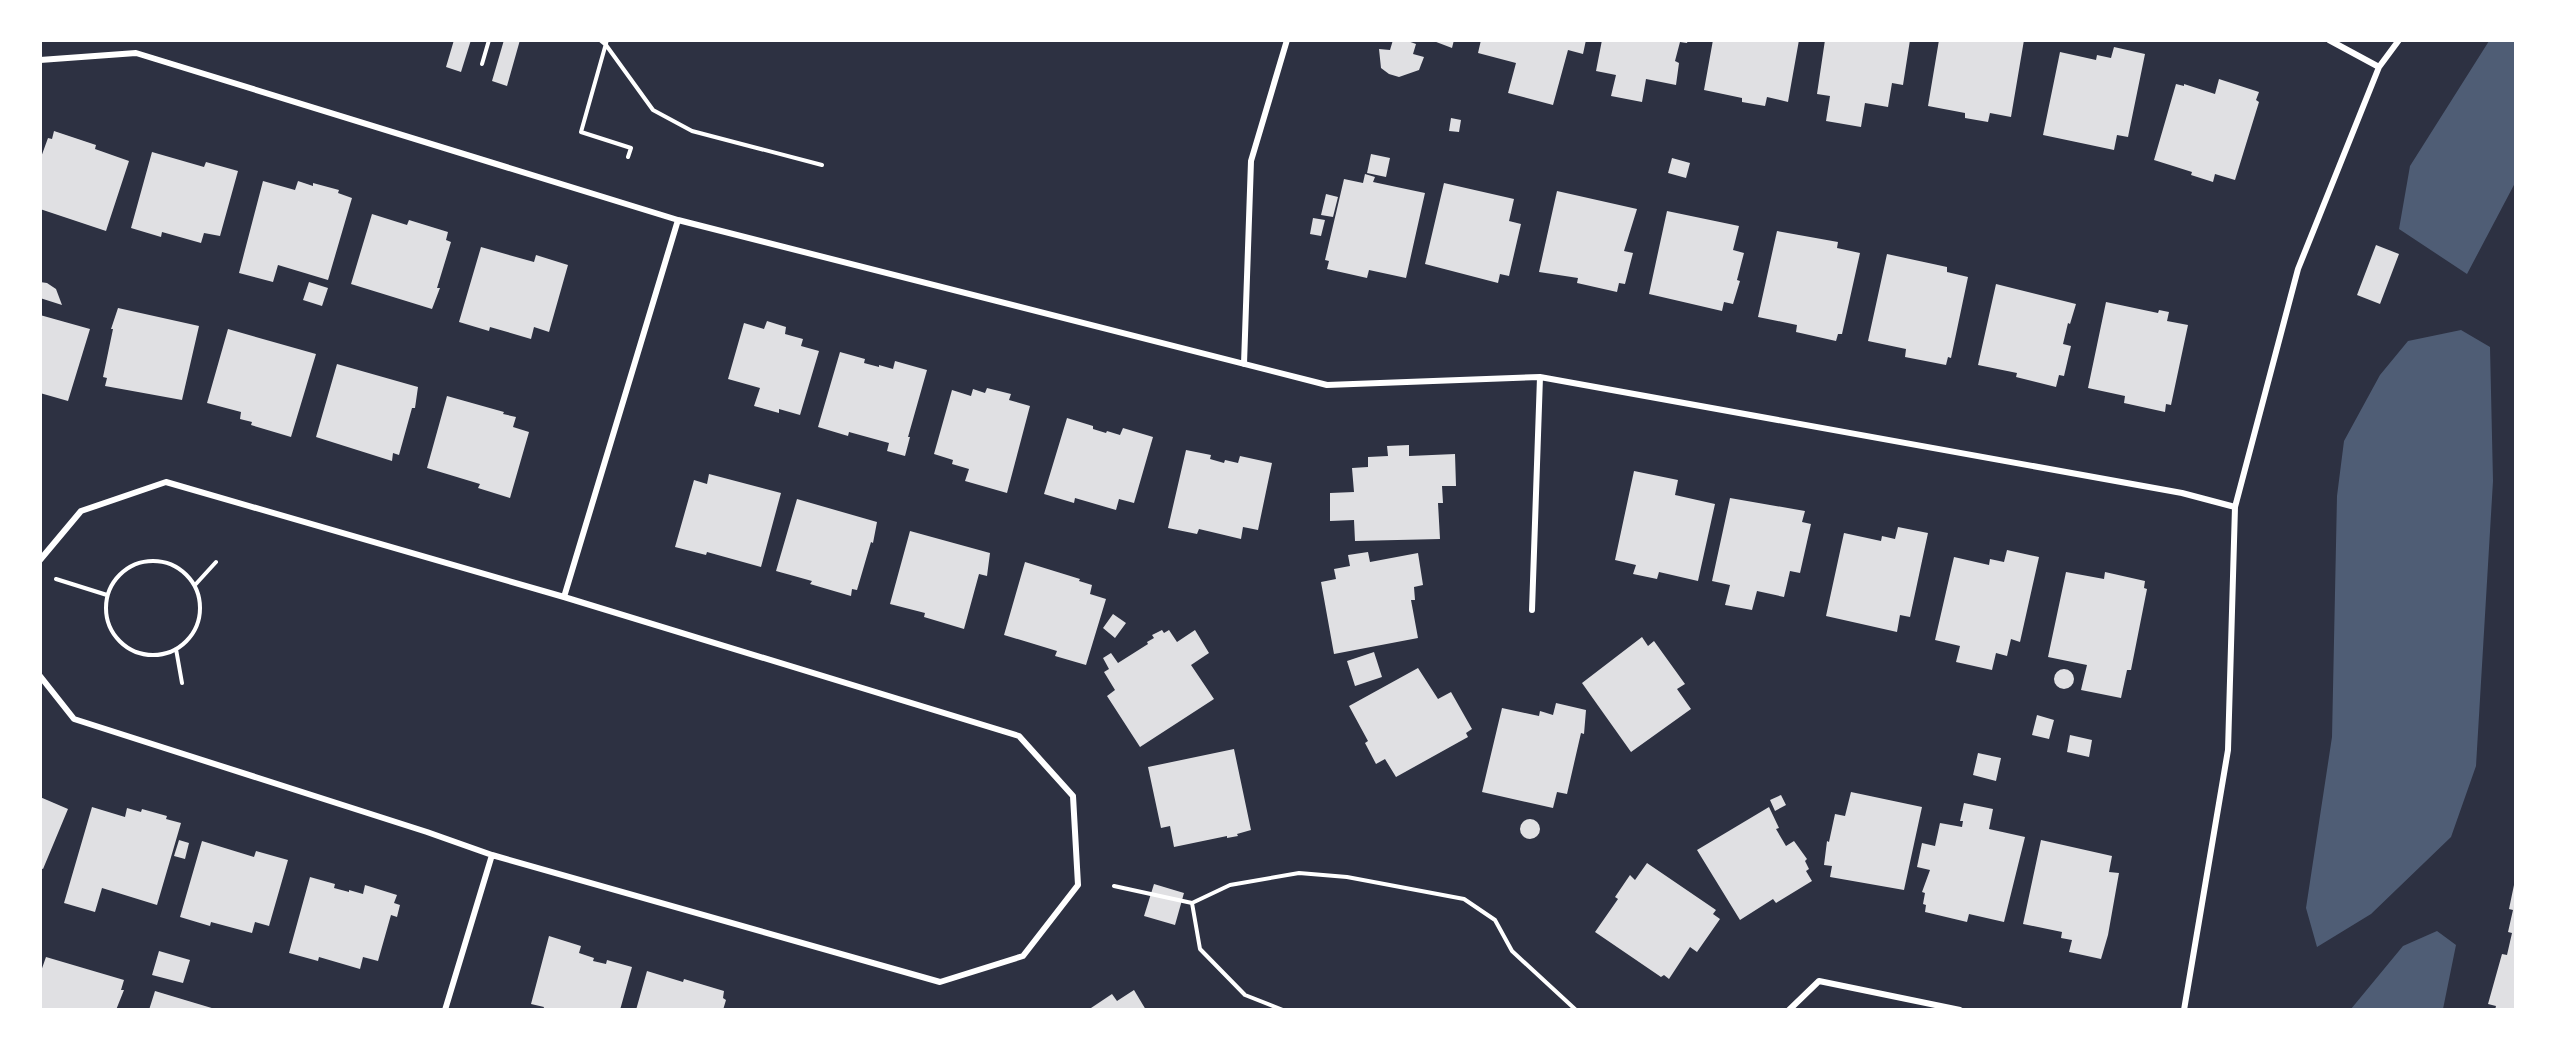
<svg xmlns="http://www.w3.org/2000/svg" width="2556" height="1050" font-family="Overpass,sans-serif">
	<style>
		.water { fill: #4f5d75 }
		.building { fill: #e0e0e3 }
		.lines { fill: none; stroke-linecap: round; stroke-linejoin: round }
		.path { stroke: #fff; stroke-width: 4 }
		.minor { stroke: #fff; stroke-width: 6 }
	</style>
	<rect width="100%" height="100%" fill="#2d3142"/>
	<path class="water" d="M2489 41H2515V183L2467 274 2399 229 2410 166Z
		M2461 330 2490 347 2493 481 2476 766 2451 837 2371 914 2317 947 2306 908 2332 737 2337 496 2344 441 2380 375 2408 341Z
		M2437 931 2456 945 2443 1009H2351L2403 946Z"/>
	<path class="building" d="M454 40H471L461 72 446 67Z
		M504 40H520L507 86 492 81Z
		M1393 40H1405L1416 44 1413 54 1424 57 1419 70 1399 77 1389 74 1381 68 1379 49 1390 50Z
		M1431 40H1454L1452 48Z
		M1481 40H1586L1583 54 1568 50 1553 105 1508 93 1516 63 1478 53Z
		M1602 40H1688L1687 43 1680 42 1675 61 1679 63 1676 85 1646 79 1642 102 1611 96 1616 75 1596 71Z
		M1713 40H1799L1788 102 1767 97 1765 106 1742 102V98L1704 90Z
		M1825 40H1910L1903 85 1892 83 1888 107 1865 103 1861 127 1826 121 1830 96 1817 94Z
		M1939 40H2024L2011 117 1990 113 1988 122 1965 118V113L1928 106Z
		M2114 47 2145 54 2128 137 2117 135 2114 150 2043 135 2060 52 2096 60 2097 55 2111 58Z
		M2219 79 2259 92 2256 100 2259 102 2235 180 2215 174 2213 182 2191 175 2192 172 2154 160 2176 84 2184 86V84L2215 94Z
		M1451 118 1461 120 1459 132 1449 131Z
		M54 131 96 145 95 149 129 161 106 231 40 209V160L48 138 52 139Z
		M152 152 204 167 206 162 238 171 220 236 204 233 201 243 162 232 161 237 131 228Z
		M1371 154 1390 158 1386 177 1367 173Z
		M1672 158 1690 163 1686 178 1668 173Z
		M1365 174 1375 177 1373 182 1425 193 1406 278 1369 270 1367 278 1327 269 1329 261 1325 260 1344 179 1363 183Z
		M263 181 295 190 298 181 313 186V183L339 190 338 193 352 198 328 280 278 265 273 282 239 273Z
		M1444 183 1514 199 1509 221 1521 224 1509 276 1500 274 1498 283 1425 264Z
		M1557 191 1637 209 1624 251 1633 253 1625 284 1619 283 1617 292 1577 283 1578 278 1539 272Z
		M1326 194 1338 197 1333 217 1321 215Z
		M1667 211 1739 226 1733 250 1744 253 1737 280 1740 281 1733 304 1724 302 1722 311 1649 294Z
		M372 214 407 225 409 220 448 232 446 240 451 242 437 288H440L432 309 351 284Z
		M1313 218 1325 220 1321 236 1310 234Z
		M1777 231 1838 242 1837 248 1860 253 1842 334H1838L1836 341 1796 332 1797 325 1758 317Z
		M2376 245 2399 254 2380 304 2357 295Z
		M481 247 534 262 536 255 568 265 549 332 534 327 531 339 490 327 489 331 459 322Z
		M1887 254 1947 267V272L1968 277 1951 358 1948 357 1946 365 1905 357 1906 349 1868 341Z
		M40 282 47 283 56 289 62 305 40 298Z
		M309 282 328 288 322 306 303 300Z
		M1996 284 2076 304 2070 324 2068 323 2063 344 2071 346 2064 376 2059 375 2056 387 2016 377 2017 373 1978 365Z
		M2106 302 2158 313 2159 310 2169 312 2167 321 2188 325 2171 405 2166 404 2165 412 2124 403 2125 396 2088 388Z
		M118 308 199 326 182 400 105 386 107 378 103 377 113 329H111Z
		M40 315 90 329 68 401 40 393Z
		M767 321 786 327 785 334 803 339 801 346 819 351 800 415 779 409V413L754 406 760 388 728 379 744 323 764 329Z
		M228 329 316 354 291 437 251 425 252 422 240 419 241 412 207 403Z
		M840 352 865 359 864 363 879 367V365L893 369 895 361 927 370 908 437H910L905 456 887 451 889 443 849 432 848 436 818 427Z
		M337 364 418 387 415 408H412L399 455 393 453 392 461 316 437Z
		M987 388 1011 394 1009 400 1030 406 1007 493 965 481 969 469 952 464 953 460 934 454 952 390 971 396 973 389 985 393Z
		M447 396 504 412 503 414 516 417 513 427 529 432 510 498 478 488 480 484 427 468Z
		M1067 418 1093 426V429L1106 433 1107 431 1120 435 1123 428 1153 437 1134 503 1119 499 1116 510 1075 498 1074 503 1044 494Z
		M1409 445V456L1455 454 1456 486H1442L1443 503H1438L1440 539 1355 541 1354 520 1330 521V493L1354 492 1352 468 1368 467V457L1388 456 1387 446Z
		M1186 450 1211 455 1210 459 1224 463 1225 460 1238 463 1240 456 1272 463 1258 530 1243 527 1241 539 1199 529 1197 534 1168 528Z
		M1634 471 1678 480 1675 495 1715 504 1698 581 1659 572 1657 579 1633 574 1636 565 1615 560Z
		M709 474 781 493 761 567 707 552 706 555 675 547 694 480 707 484Z
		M1730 498 1805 511 1802 522 1811 524 1800 573 1790 571 1784 597 1757 591 1752 610 1725 605 1730 585 1712 581Z
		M797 499 877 522 873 543 871 542 857 590 852 589 851 596 810 584 812 581 776 571Z
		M1898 527 1928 533 1910 617 1900 615 1897 632 1826 616 1844 533 1881 541 1882 536 1895 539Z
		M910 531 990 553 987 576 979 574 964 629 924 617 925 613 890 604Z
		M2007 550 2039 557 2020 642 2011 639 2007 656 1996 653 1992 670 1956 662 1960 646 1935 640 1954 557 1989 565 1990 559 2004 562Z
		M1368 552 1370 562 1418 553 1423 585 1414 587 1415 600H1411L1418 638 1334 654 1321 582 1336 579 1334 569 1350 566 1348 555Z
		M1025 562 1080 579 1079 581 1092 585 1090 594 1106 599 1086 665 1055 656 1057 651 1004 635Z
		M2066 572 2104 579 2105 572 2145 581 2144 588 2147 589 2131 670H2127L2121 698 2081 690 2087 665 2048 657Z
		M1113 614 1126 623 1115 638 1103 628Z
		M1162 630 1164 633 1169 630 1177 642 1195 630 1209 653 1191 665 1214 699 1140 747 1107 696 1115 690 1104 672 1109 669 1103 658 1111 653 1118 663 1148 644 1147 642 1154 638 1152 635Z
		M1642 637 1648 646 1654 641 1685 684 1677 689 1691 709 1631 752 1582 683Z
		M1374 652 1382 677 1355 686 1347 661Z
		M1418 668 1438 699 1451 692 1472 729 1466 733 1468 737 1396 777 1385 759 1376 764 1365 743 1368 741 1349 706Z
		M2054 679a10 10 0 1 1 20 0a10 10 0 1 1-20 0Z
		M1556 703 1586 710 1584 734 1581 733 1567 794 1557 792 1553 808 1482 792 1502 708 1539 716 1540 711 1553 715Z
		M2037 715 2054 720 2049 739 2032 735Z
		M2070 735 2092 740 2089 757 2067 752Z
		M1234 749 1251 830 1237 834 1238 836 1227 838V836L1174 847 1170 826 1161 828 1148 767Z
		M1978 753 2001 758 1996 781 1973 775Z
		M1851 792 1922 807 1904 890 1830 877 1832 866 1824 865 1827 841 1829 842 1835 814 1845 816Z
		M1781 795 1786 805 1775 811 1770 800Z
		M40 797 68 809 43 869 40 868Z
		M1964 803 1993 809 1989 829 2025 837 2004 922 1969 914 1967 922 1925 912 1926 905 1923 904 1925 893 1922 892 1930 870 1917 867 1922 843 1935 846 1940 823 1962 827 1963 821H1960Z
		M92 807 125 817 127 808 141 812 142 809 167 816 166 819 181 823 157 905 102 888 95 912 64 903Z
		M1769 807 1779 828 1776 829 1786 846 1794 841 1807 859 1805 861 1809 869 1806 871 1812 881 1776 903 1773 899 1740 920 1697 850Z
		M1520 829a10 10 0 1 1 20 0a10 10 0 1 1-20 0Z
		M179 840 189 843 185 859 174 856Z
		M2041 840 2112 856 2109 872 2119 873 2108 935 2101 959 2069 952 2072 940 2061 938 2062 932 2023 924Z
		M202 841 254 857 256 851 288 860 269 926 255 922 252 933 211 922 210 926 180 917Z
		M1647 863 1716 910 1713 914 1720 919 1697 952 1690 947 1669 979 1664 975 1661 977 1595 932 1618 899 1615 897 1630 875 1635 880Z
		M310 877 335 884 334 888 349 892V890L363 894 365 885 397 895 394 903 400 905 397 917 391 915 378 961 363 957 360 969 319 957 318 961 289 953Z
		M1154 884 1184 893 1175 925 1144 916Z
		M2514 885 2516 1010H2495L2496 1006 2488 1004 2502 954 2507 955 2512 933 2508 932 2513 910 2509 909Z
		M549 936 581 946 579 953 594 958 593 961 606 964 607 960 632 967 620 1010H543L544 1007 531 1004Z
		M159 951 190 960 183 983 152 975Z
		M46 957 124 980 121 990H124L116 1010H40V974Z
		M647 971 683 982 684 979 724 991 723 998 726 1000 723 1010H636Z
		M1134 990 1146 1010H1088L1112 994 1117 1001Z
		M155 991 215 1009V1010H149Z"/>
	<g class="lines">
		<path class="path" d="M600 40 606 45 653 110 692 131 822 165
			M607 40 581 132 631 148 628 157
			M482 64 489 40
			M106 608a47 47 0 1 1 94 0a47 47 0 1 1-94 0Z
			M56 579 107 595
			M195 585 216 562
			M176 649 182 683
			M1114 886 1192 903 1230 885 1299 873 1347 877 1464 899 1495 920 1512 951 1576 1010
			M1192 903 1200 949 1245 995 1283 1010"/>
		<path class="minor" d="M2329 40 2379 67
			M40 60 136 53 678 220 1327 385 1540 377 2182 493 2235 507
			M1244 364 1251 161 1287 40
			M40 560 81 511 166 482 564 597 1019 736 1073 796 1078 885 1023 956 940 982 492 855 427 832 74 719 40 676
			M564 597 678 220
			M1532 610 1540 377
			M445 1010 492 855
			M1789 1010 1819 981 1960 1010
			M2184 1010 2228 750 2235 507 2298 269 2379 67 2399 40"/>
	</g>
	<rect width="2556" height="1050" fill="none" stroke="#ffffff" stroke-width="84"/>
</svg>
